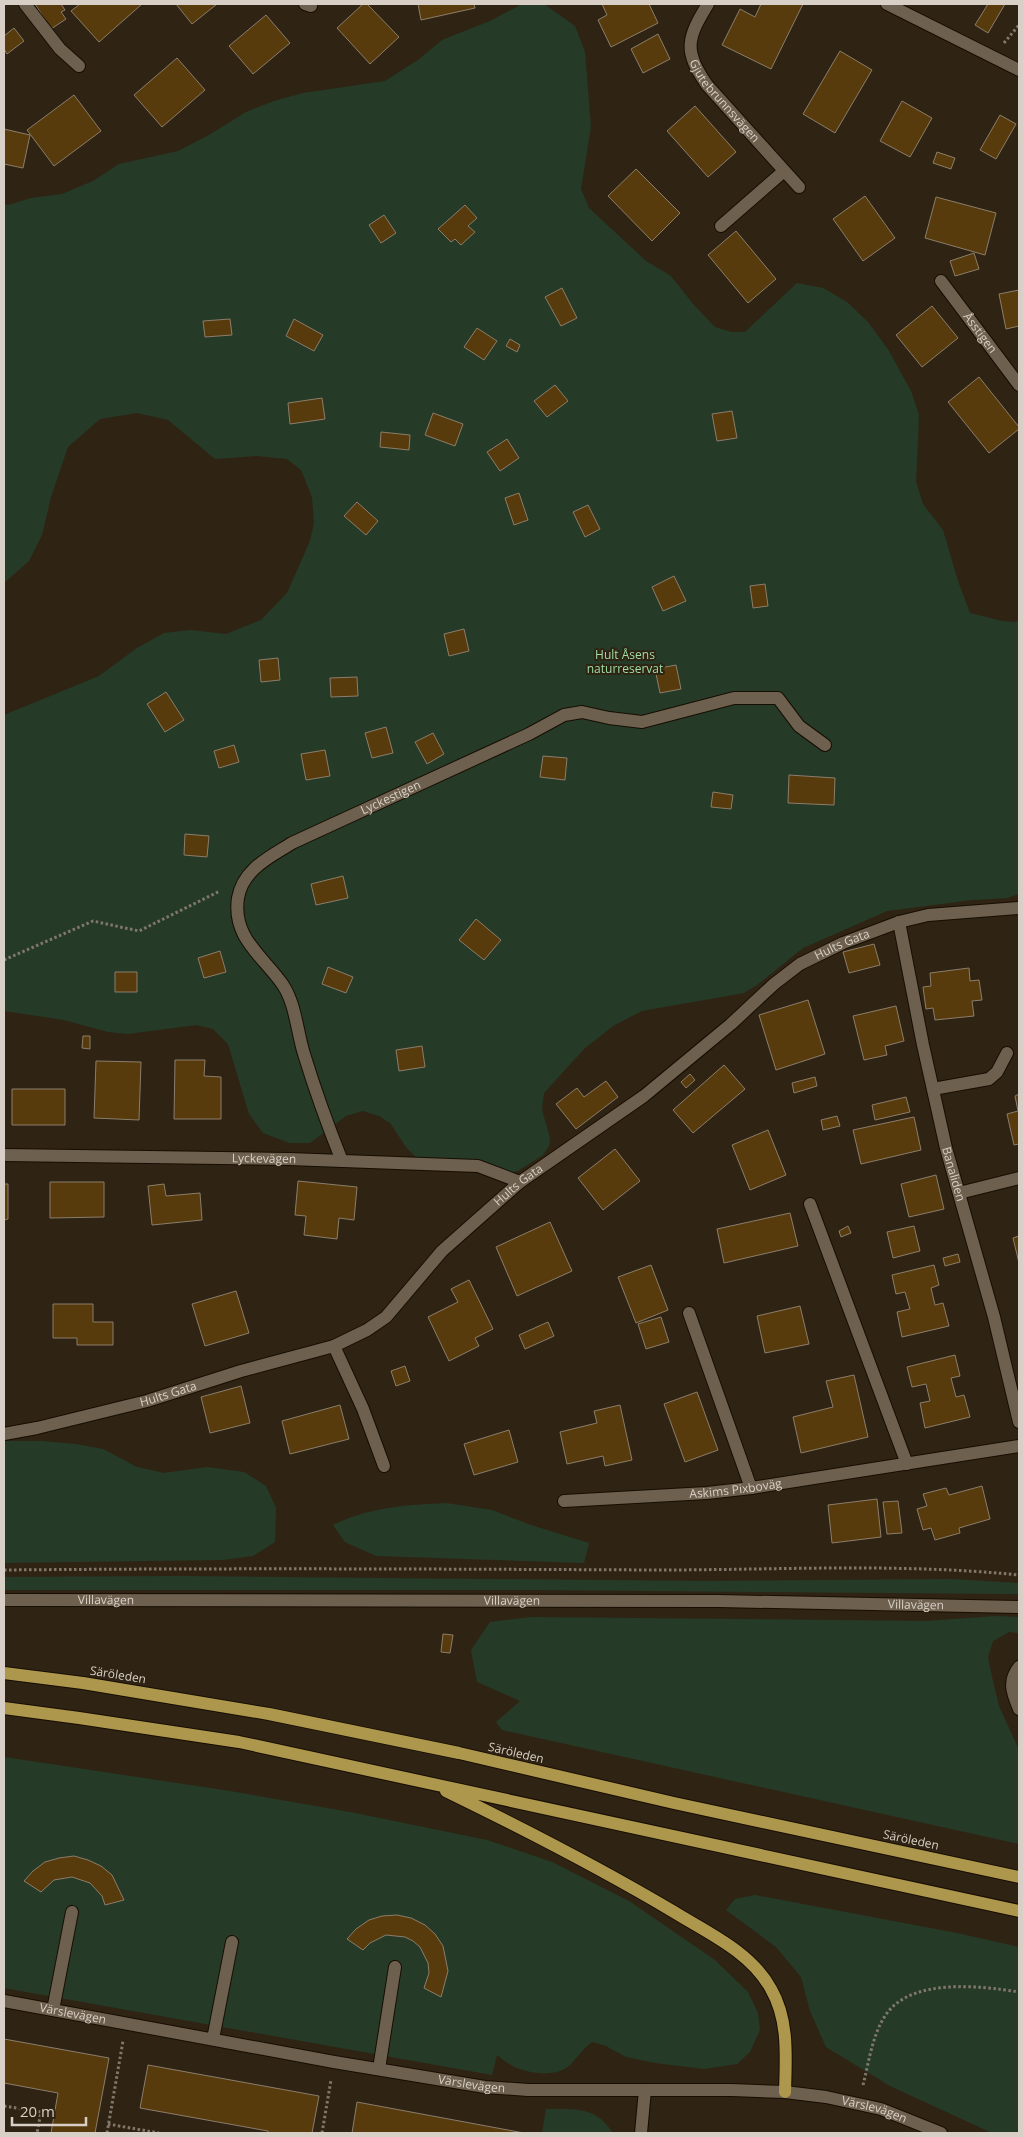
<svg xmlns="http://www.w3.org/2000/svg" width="1023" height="2137" font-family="'Open Sans',sans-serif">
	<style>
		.green { fill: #253b28 }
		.building { fill: #583b0c; stroke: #8b7d6b }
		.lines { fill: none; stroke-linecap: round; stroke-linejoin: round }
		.minor-casing { stroke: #170d01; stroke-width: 14 }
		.major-casing { stroke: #170d01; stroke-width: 14 }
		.path { stroke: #81786b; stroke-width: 3; stroke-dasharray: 2.5 2.5; stroke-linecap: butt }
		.minor { stroke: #6d604f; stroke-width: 12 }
		.major { stroke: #ad974d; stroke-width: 12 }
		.labels { text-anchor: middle; stroke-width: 4; stroke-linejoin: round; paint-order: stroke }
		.street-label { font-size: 12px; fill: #d8d0c6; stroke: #2f2414 }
		.park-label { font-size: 12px; fill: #9edea5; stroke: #2f2414 }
	</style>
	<rect width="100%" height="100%" fill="#2f2414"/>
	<path class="green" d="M544 4 575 26 585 52 591 127 581 189 589 208 646 261 671 276 693 304 715 327 731 332H745L797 283 823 288 847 302 868 322 889 351 911 391 919 415 916 482 923 504 943 530 958 581 970 613 1002 621 1016 622 1019 619V894L1007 898 972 900 887 911 803 948 757 985 744 993 642 1011 613 1026 584 1049 544 1093 542 1110 550 1138 549 1146 543 1155 518 1171 501 1174 421 1163 406 1147 390 1123 379 1116 363 1111 346 1116 310 1143H290L263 1133 249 1114 228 1044 213 1029 196 1025 128 1034 108 1032 64 1020 4 1011V715L99 676 137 648 164 633 190 630 226 634 261 620 287 593 310 541 314 523 312 497 301 470 287 459 257 456 215 459 168 420 137 413 100 419 68 447 51 497 42 535 29 561 4 583V204L8 205 31 198 62 194 93 181 119 164 178 151 209 135 246 112 274 101 303 93 385 81 418 60 442 40 490 21 520 5Z
		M4 1441H41L76 1444 103 1449 137 1467 164 1473 207 1467 244 1472 266 1486 276 1508 275 1542 253 1556 223 1560 4 1563Z
		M446 1503 492 1510 531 1525 589 1543 584 1563 376 1556 345 1542 333 1525C370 1507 406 1505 446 1503Z
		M180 1576 706 1581 952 1579 1019 1583V1594L535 1590H4V1577Z
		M996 1616 1019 1617V1633L1009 1632 993 1641 988 1657 992 1677 999 1706 1019 1750V1844L502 1730 496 1722 520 1701 477 1682 471 1650 490 1622 532 1617 926 1621Z
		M4 1757 230 1791 355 1813 487 1840 552 1862 629 1901 715 1960 748 1992 758 2013 760 2030 750 2052 737 2064 704 2069 655 2063 626 2057 606 2046 592 2042C582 2050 578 2056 570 2065 557 2077 532 2074 517 2068 510 2066 503 2059 497 2055L492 2075 4 1988Z
		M755 1895 957 1933 1019 1947V2133H992L890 2086 826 2047 810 2011 801 1977 776 1947 726 1910 735 1899Z
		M546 2109C575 2109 596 2106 613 2133H542Z"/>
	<path class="building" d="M35 4H61L65 10 61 12 66 19 51 29Z
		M80 4H142L99 42 71 11Z
		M176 4H217L192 24Z
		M363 4H367L399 37 370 64 337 28Z
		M418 4H474L475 8 421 20Z
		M602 4H649L658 23 611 47 598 20 607 15Z
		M761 4H803L771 69 722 45 740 9 755 17Z
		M988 4H1005L988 33 975 25Z
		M266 15 290 43 253 74 229 46Z
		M14 28 24 41 7 54 4 49V36Z
		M658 34 670 59 643 73 631 49Z
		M840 51 872 70 835 133 803 114Z
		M177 58 205 90 162 127 134 95Z
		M74 95 101 131 54 166 27 130Z
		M902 101 932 118 910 157 880 141Z
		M695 106 736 152 708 177 667 131Z
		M1000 115 1016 124 996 159 980 150Z
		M4 129 30 135 23 168 4 164Z
		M937 152 955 158 951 169 933 163Z
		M636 169 680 213 652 241 608 196Z
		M865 196 895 238 863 261 833 219Z
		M936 197 996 213 985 255 925 238Z
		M465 205 477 218 468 226 475 232 461 245 455 239 451 242 438 229Z
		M384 215 396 233 381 243 369 225Z
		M736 231 776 279 748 303 708 255Z
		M974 253 979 269 955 276 950 261Z
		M562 288 577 318 561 326 545 297Z
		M1019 290V326L1006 329 999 294Z
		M932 306 958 338 922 367 896 335Z
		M230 319 232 335 205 337 203 321Z
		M294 319 323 335 314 351 286 336Z
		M477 328 497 341 484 360 464 347Z
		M510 339 520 345 517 352 506 346Z
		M979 377 1019 427V429L989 453 948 402Z
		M555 385 568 401 547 417 534 401Z
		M322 398 325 419 290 424 288 403Z
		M732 411 737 438 717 441 712 414Z
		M433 413 463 424 455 446 425 435Z
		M381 432 410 435 409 450 380 447Z
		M507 439 519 458 500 471 487 452Z
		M519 493 528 520 514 525 505 498Z
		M357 502 378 521 366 535 344 516Z
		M588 505 600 529 585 537 573 512Z
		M674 576 686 601 663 611 652 587Z
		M765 584 768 606 753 608 750 586Z
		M464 629 469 651 449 656 444 634Z
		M278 658 280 680 261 682 259 660Z
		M676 665 681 689 660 693 655 669Z
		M357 677 358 696 331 697 330 678Z
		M166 692 184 720 165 732 147 704Z
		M386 727 393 753 372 758 365 733Z
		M433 733 444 754 427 764 415 742Z
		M234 745 239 762 219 768 214 751Z
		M325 750 330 776 306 780 301 754Z
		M543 756 567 758 565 780 540 777Z
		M789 775 835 778 834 805 788 803Z
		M713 792 733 795 731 809 711 807Z
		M185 834 209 836 207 857 184 855Z
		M343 876 348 898 316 905 311 884Z
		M476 919 501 940 484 960 459 940Z
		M874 944 880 965 849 973 843 952Z
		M220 951 226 972 204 978 198 958Z
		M328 967 353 977 346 993 322 984Z
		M969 968 970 981 979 980 982 1000 972 1001 974 1016 935 1020 933 1008 926 1009 923 987 931 986 930 973Z
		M115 972H137V992H115Z
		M808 1000 825 1054 776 1070 759 1015Z
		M896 1006 904 1041 885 1046 887 1055 864 1060 853 1016Z
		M83 1036H90V1049L82 1048Z
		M422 1046 425 1067 399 1071 396 1050Z
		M175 1060H205L204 1076 221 1077V1119H174Z
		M96 1061 141 1062 139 1120 94 1118Z
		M724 1065 745 1089 693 1133 673 1110Z
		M690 1074 695 1080 686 1088 681 1082Z
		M815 1077 817 1086 794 1093 792 1083Z
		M606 1081 618 1097 576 1129 556 1104 577 1088 584 1097Z
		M12 1089H65V1125H12Z
		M1019 1094V1144L1014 1145 1007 1114 1018 1111 1015 1096Z
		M906 1097 910 1112 875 1120 872 1105Z
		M837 1116 840 1126 823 1130 821 1120Z
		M914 1117 921 1150 861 1164 853 1130Z
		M768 1130 786 1175 750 1190 732 1145Z
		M615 1149 640 1181 603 1210 578 1178Z
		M936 1175 944 1209 909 1217 901 1184Z
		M298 1181 357 1187 354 1220 339 1218 337 1239 304 1235 306 1216 295 1215Z
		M50 1182H104V1217L50 1218Z
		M4 1184H8V1219L4 1220Z
		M164 1184 166 1196 200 1193 202 1220 152 1225 148 1186Z
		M790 1213 798 1246 724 1263 717 1229Z
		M550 1222 572 1271 517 1296 496 1247Z
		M848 1226 851 1233 841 1237 839 1231Z
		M914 1226 920 1251 893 1258 887 1232Z
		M1019 1236V1263L1013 1238Z
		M958 1254 960 1262 945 1266 943 1258Z
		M651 1265 668 1310 636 1323 618 1277Z
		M934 1265 939 1285 931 1288 935 1305 943 1303 949 1326 902 1337 897 1312 910 1309 905 1292 896 1294 892 1275Z
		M469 1280 493 1329 475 1338 479 1346 449 1361 428 1317 458 1302 451 1289Z
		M236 1291 249 1333 205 1346 192 1304Z
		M53 1304H93V1322H113V1345H77V1338H53Z
		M800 1306 809 1344 765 1353 757 1316Z
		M661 1317 669 1342 646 1349 638 1324Z
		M548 1322 554 1336 525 1349 519 1335Z
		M955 1355 960 1376 951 1378 956 1397 964 1395 970 1417 925 1428 920 1403 930 1401 926 1384 912 1387 907 1367Z
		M405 1366 410 1381 396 1386 391 1371Z
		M854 1375 868 1437 801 1453 793 1417 833 1407 826 1381Z
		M241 1386 250 1423 210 1433 201 1397Z
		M697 1392 718 1450 685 1462 664 1404Z
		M340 1405 349 1439 290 1454 282 1421Z
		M620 1405 632 1460 605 1466 603 1456 567 1464 560 1432 597 1423 594 1411Z
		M509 1430 518 1462 474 1475 464 1444Z
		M982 1486 990 1519 959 1528 960 1533 935 1540 931 1528 923 1530 917 1509 927 1506 923 1494 946 1488 949 1495Z
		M877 1499 881 1537 832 1543 828 1505Z
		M898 1501 902 1533 887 1534 883 1502Z
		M443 1634 453 1635 450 1653 441 1652Z
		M74 1856 88 1860 101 1866 112 1875 124 1900 105 1905 102 1896 90 1883 72 1877 54 1880 41 1892 24 1881 33 1871 45 1862 59 1858Z
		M397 1915 411 1918 425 1925 435 1934 443 1946 448 1971 441 1997 424 1988 429 1973 428 1963 420 1947 413 1941 405 1937 386 1935 370 1943 363 1950 347 1939 356 1929 369 1920 382 1916Z
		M4 2039 109 2058 95 2133H51L58 2093 4 2083Z
		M148 2065 319 2096 312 2133H268V2131L140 2108Z
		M357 2102 524 2133H352Z"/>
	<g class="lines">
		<defs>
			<g id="minor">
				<path d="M25 4 60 49 79 66"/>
				<path d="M305 4 311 6"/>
				<path id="s1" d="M708 4C687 38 683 51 707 85L799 187"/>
				<path d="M887 4 1019 70"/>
				<path d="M721 226 784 171"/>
				<path id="s2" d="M941 281 1019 385"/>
				<path id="s3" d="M899 922 923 1045 946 1148 994 1317 1019 1422"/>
				<path d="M933 1089 989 1079 997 1072 1007 1053"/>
				<path id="s4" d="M4 1155 289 1159 478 1166 520 1182"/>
				<path id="s5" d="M342 1161C328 1126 315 1090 304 1054 297 1032 296 1005 283 985 263 956 232 938 238 898 243 869 270 857 292 843L529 734 564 715 582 712 609 718 642 722 734 698H778L799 726 825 745"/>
				<path d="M959 1193 1019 1178"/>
				<path d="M810 1204 907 1464"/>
				<path d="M689 1313 751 1488"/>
				<path d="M334 1346 363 1409 384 1466"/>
				<path id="s6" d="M4 1434 37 1428 147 1401 241 1371 334 1346 367 1330 386 1317 442 1251 520 1182 644 1096 731 1024 774 984 800 964 843 943 899 922 928 915 1019 908"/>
				<path id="s7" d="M564 1501 707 1493 751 1488 1019 1446"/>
				<path id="s8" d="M4 1600 719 1601 1019 1607"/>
				<path d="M1019 1667C1007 1682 1013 1694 1019 1709"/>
				<path id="s9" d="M4 2001 334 2062 485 2087 528 2090H732L785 2092 826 2097 881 2109 941 2133"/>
				<path d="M53 2010 72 1912"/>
				<path d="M213 2039 232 1942"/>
				<path d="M379 2069 395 1967"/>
				<path d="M641 2133 645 2090"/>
			</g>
			<path id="major" d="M4 1673 83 1683 269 1714 459 1753 674 1803 1019 1877
				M4 1708 79 1718 239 1742 1019 1911
				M446 1791C524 1829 600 1868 674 1912 708 1933 751 1952 771 1989 789 2020 786 2057 785 2092"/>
		</defs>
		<use href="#minor" class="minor-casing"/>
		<use href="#major" class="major-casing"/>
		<path class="path" d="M1004 43 1019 25
			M4 960 93 921 139 931 220 891
			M4 1570C222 1568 439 1569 657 1570 778 1570 899 1563 1019 1575
			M863 2085C869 2062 872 2036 885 2016 910 1977 981 1986 1019 1992
			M4 2106 41 2112 37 2133
			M108 2124 159 2133
			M107 2133 123 2041
			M322 2133 331 2080"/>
		<use href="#minor" class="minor"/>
		<use href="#major" class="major"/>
	</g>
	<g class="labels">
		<g class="street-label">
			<text dy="4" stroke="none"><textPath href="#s1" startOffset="112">Gjutebrunnsvägen</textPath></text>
			<text dy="4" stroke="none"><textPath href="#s2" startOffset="65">Åsstigen</textPath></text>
			<text dy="4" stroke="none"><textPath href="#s5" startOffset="476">Lyckestigen</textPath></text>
			<text dy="4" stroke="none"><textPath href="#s6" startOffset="994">Hults Gata</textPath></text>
			<text dy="4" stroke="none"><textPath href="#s4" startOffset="260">Lyckevägen</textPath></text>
			<text dy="4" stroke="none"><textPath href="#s3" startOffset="258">Banaliden</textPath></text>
			<text dy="4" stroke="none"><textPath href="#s6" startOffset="589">Hults Gata</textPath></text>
			<text dy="4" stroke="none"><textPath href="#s6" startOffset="169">Hults Gata</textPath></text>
			<text dy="4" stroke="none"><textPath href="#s7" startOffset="172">Askims Pixboväg</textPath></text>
			<text dy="4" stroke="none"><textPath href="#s8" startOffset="102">Villavägen</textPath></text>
			<text dy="4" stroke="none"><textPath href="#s8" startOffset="508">Villavägen</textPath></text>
			<text dy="4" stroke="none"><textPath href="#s8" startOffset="912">Villavägen</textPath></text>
			<text transform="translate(118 1675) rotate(9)" y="4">Säröleden</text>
			<text transform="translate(516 1753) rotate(13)" y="4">Säröleden</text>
			<text transform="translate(911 1840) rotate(12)" y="4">Säröleden</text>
			<text dy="4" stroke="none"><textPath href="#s9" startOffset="70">Värslevägen</textPath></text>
			<text dy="4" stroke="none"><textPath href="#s9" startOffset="475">Värslevägen</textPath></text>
			<text dy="4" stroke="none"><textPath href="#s9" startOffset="880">Värslevägen</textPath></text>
		</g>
		<g class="park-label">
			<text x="625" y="659">Hult Åsens<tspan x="625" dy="14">naturreservat</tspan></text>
		</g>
	</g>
	<rect width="1023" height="2137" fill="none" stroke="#d8d0c6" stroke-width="10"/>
	<path d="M12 2117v8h74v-8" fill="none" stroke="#d8d0c6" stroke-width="2.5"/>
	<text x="20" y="2117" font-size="15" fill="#d8d0c6" stroke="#2f2414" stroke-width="4" paint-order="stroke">20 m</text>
</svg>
